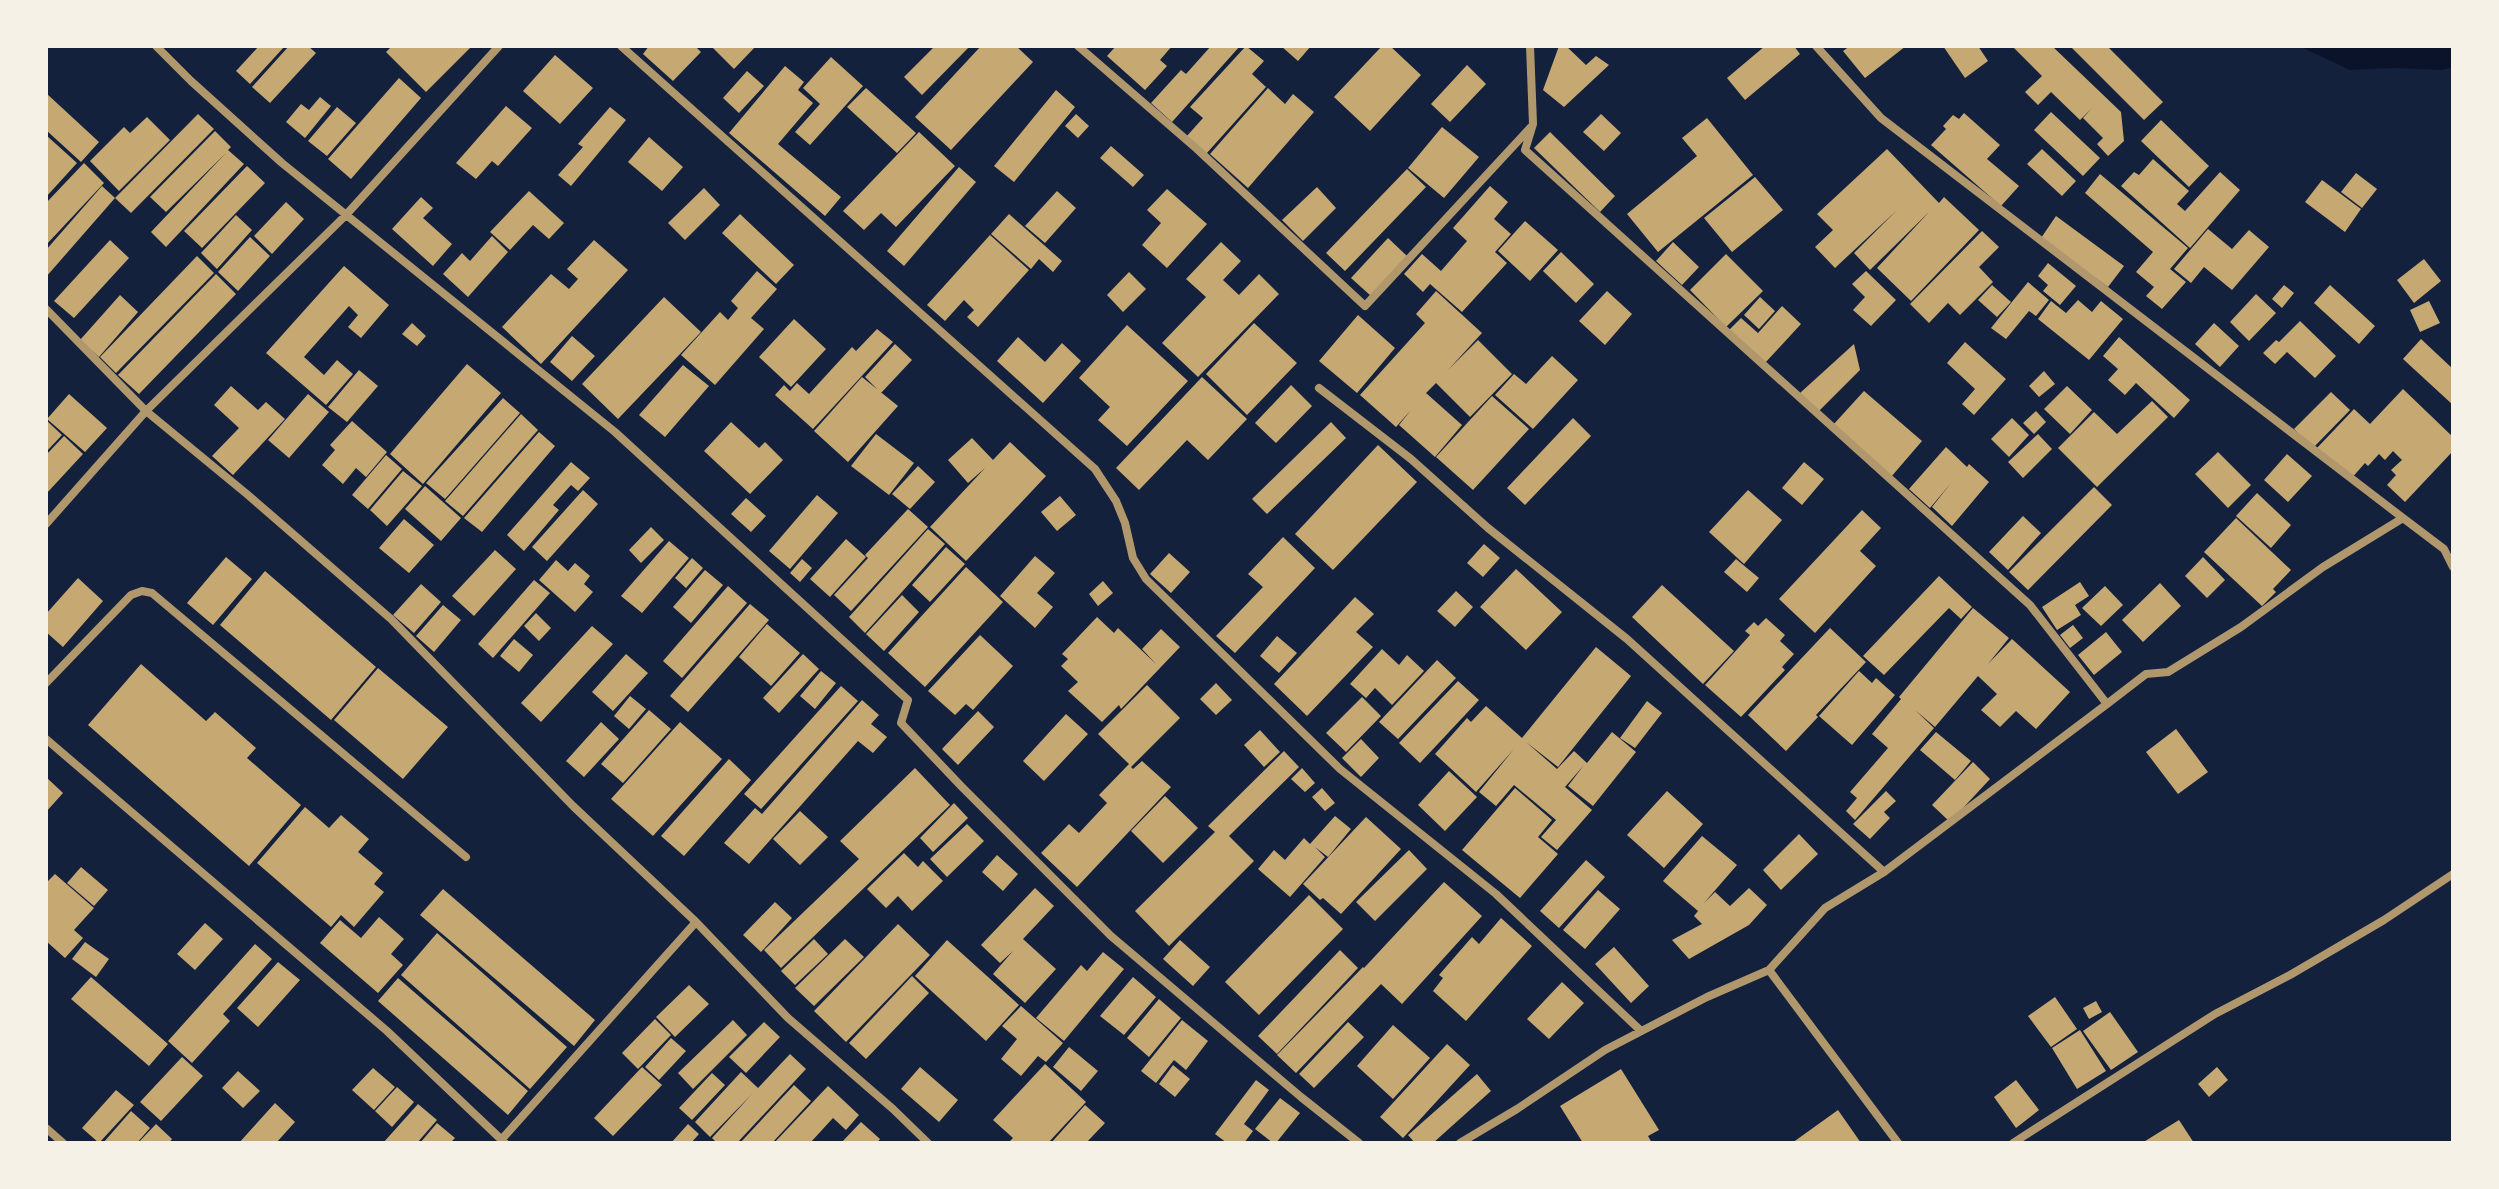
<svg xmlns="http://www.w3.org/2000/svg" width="2499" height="1189" font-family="'Roboto Condensed',sans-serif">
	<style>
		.water { fill: #0b132b }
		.building { fill: #c6a872 }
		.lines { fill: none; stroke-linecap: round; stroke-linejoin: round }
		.minor { stroke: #b1986c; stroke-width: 8 }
	</style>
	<rect width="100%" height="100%" fill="#14213d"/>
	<path class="water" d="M2299 46H2453V67L2442 70 2393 68 2350 70Z"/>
	<path class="building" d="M259 46H285L250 84 236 71Z
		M289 46H308L316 53 270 103 252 87Z
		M392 46H472L426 92 386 52Z
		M649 46H695L701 52 673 81 643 54Z
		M711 46H756L734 69Z
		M935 46H970L922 95 904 77Z
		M981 46H1016L1033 62 951 150 915 117Z
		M1116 46H1172L1160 60 1167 66 1145 90 1107 56Z
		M1211 46H1240L1172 122 1151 103 1181 70 1186 74Z
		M1246 46 1264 61 1252 74 1266 87 1206 154 1186 137 1203 118 1190 107Z
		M1281 46H1311L1298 61Z
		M1382 46H1390L1421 75 1370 131 1334 97Z
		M1559 46H1566L1586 65 1596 56 1609 65 1564 107 1543 90Z
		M1765 46H1794L1800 54 1745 100 1727 78Z
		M1850 46H1906L1865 78 1843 51Z
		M1943 46H1978L1988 61 1965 78Z
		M2012 46H2052L2121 112 2124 141 2108 156 2097 144 2103 138 2083 118 2092 108 2080 120 2051 92 2038 105 2025 92 2042 76Z
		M2074 46H2107L2163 102 2144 120 2072 48Z
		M555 55 593 88 560 124 523 91Z
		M831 57 863 86 810 145 795 132 820 104 803 88Z
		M1467 65 1486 84 1450 122 1431 104Z
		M785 66 804 82 798 90 813 103 778 144 841 197 825 216 729 133Z
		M747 71 764 86 739 113 723 98Z
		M399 78 421 98 351 179 328 159Z
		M866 88 916 133 897 153 847 107Z
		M1268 88 1285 104 1293 94 1314 112 1248 188 1210 154Z
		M1056 90 1075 107 1014 182 994 166Z
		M46 93 99 142 81 162 46 130Z
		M320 97 331 106 305 138 286 122 301 104 309 110Z
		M506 106 532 128 498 166 492 161 476 179 456 163Z
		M337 107 356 123 327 156 308 141Z
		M610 107 626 120 571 186 558 175 583 147 578 144Z
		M2051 112 2100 158 2083 176 2034 130Z
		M1964 113 2000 145 1987 159 2019 186 2001 206 1931 145 1946 129 1943 126 1953 115 1959 119Z
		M198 114 214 129 131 213 115 198Z
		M1076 114 1089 126 1078 138 1065 126Z
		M1601 114 1621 133 1604 151 1583 132Z
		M147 117 170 140 119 191 90 161 124 127 130 133Z
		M1707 118 1753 175 1658 252 1627 214 1697 156 1682 138Z
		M2161 120 2209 166 2189 187 2141 141Z
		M1442 127 1479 157 1444 198 1408 168Z
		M215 131 231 147 228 150 244 164 166 247 151 232 226 153 166 212 150 197Z
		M919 132 955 166 896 227 881 213 864 230 843 211Z
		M1550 132 1615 196 1600 212 1534 148Z
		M46 135 77 163 46 197Z
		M649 137 683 167 662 191 628 162Z
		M1111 146 1144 175 1133 187 1100 158Z
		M1887 149 1939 203 1944 197 1979 230 1911 301 1877 268 1929 212 1870 270 1854 253 1896 211 1835 268 1815 247 1833 230 1817 214Z
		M2042 149 2076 181 2062 196 2027 164Z
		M2153 159 2189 191 2177 204 2185 211 2220 172 2240 190 2190 248 2121 186 2134 172 2139 175Z
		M84 163 104 183 46 245V203Z
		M247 166 265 183 202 248 184 231Z
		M959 167 976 182 904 266 887 251Z
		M1407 169 1426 187 1345 271 1326 253Z
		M2356 173 2377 189 2362 208 2341 192Z
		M2100 174 2188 248 2170 269 2186 282 2162 309 2146 296 2154 287 2136 272 2153 252 2085 193Z
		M1755 177 1783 210 1732 252 1704 218Z
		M2322 180 2361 209 2345 232 2305 202Z
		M102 186 115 198 46 277V250Z
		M1490 186 1508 202 1494 219 1511 234 1495 252 1507 263 1462 312 1430 284 1423 292 1404 274 1422 254 1441 271 1467 241 1453 228Z
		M1317 187 1336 208 1303 241 1282 220Z
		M704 188 720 205 685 240 668 223Z
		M1167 189 1207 224 1167 268 1142 245 1161 223 1147 210Z
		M529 191 564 223 549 239 533 225 510 250 490 232Z
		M1057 191 1076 208 1045 243 1025 226Z
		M421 197 433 208 423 218 452 244 433 266 392 229Z
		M286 202 304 219 272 254 254 236Z
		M740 214 794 265 776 284 722 233Z
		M1009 214 1062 261 1053 272 1039 259 1031 269 991 234Z
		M236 215 252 230 217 269 201 253Z
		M2056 216 2124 266 2108 287 2041 238Z
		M1525 221 1558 250 1530 281 1498 251Z
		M2208 229 2232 249 2249 230 2269 247 2232 290 2204 267 2191 283 2174 269Z
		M1982 231 1999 247 1979 267 1993 282 1960 315 1948 303 1929 323 1910 304Z
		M990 235 1029 270 978 327 967 317 974 310 964 300 945 321 927 305Z
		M492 236 508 252 468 297 443 274 462 253 470 261Z
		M250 237 270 256 238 291 218 272Z
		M1388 238 1407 256 1371 296 1351 278Z
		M110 240 129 258 74 318 54 301Z
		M594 240 628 270 541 364 502 327 551 274 569 289 578 279 567 269Z
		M1221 242 1241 261 1223 280 1239 295 1259 274 1279 294 1198 377 1162 343 1206 297 1186 279Z
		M1673 242 1699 267 1682 285 1656 261Z
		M1561 252 1594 284 1576 303 1543 271Z
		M1726 254 1763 291 1726 327 1690 290Z
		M197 256 214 273 116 373 100 357Z
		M2424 259 2441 281 2414 303 2397 280Z
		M2048 263 2076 286 2060 305 2043 291 2048 285 2038 276Z
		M344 266 389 305 361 338 348 327 358 315 349 306 304 357 324 375 337 360 353 374 326 405 266 353Z
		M757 271 777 289 751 318 764 329 715 385 681 355 720 312 728 320 738 308 731 301Z
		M1866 271 1896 300 1871 326 1853 310 1865 297 1852 284Z
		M1129 272 1146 289 1123 312 1107 295Z
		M216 274 236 294 139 394 118 375Z
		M2028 282 2049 300 2036 316 2029 311 2006 339 1991 328Z
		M1992 285 2011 302 1997 317 1978 300Z
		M2284 285 2294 293 2282 308 2272 299Z
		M2330 285 2375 326 2359 344 2314 303Z
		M1436 291 1482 333 1448 370 1478 340 1512 374 1470 417 1436 383 1426 393 1462 425 1435 457 1399 425 1411 410 1396 427 1360 395 1425 323 1416 314Z
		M1607 291 1632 314 1605 345 1579 321Z
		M2256 294 2276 313 2249 341 2230 322Z
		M120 295 138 312 99 357 80 340Z
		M664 297 701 332 618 419 582 384Z
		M1760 297 1775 311 1759 329 1744 315Z
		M2078 300 2092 312 2101 301 2123 319 2089 360 2038 319 2051 301 2066 313Z
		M2429 301 2440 323 2420 332 2410 310Z
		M1782 306 1801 324 1765 363 1729 330 1741 318 1758 333Z
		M1358 315 1395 348 1357 393 1319 361Z
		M794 319 826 349 791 387 759 357Z
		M2300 321 2336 356 2315 378 2287 352 2275 364 2263 353 2276 340 2279 342Z
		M412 323 426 336 417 346 402 334Z
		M1254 323 1297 363 1247 415 1206 374Z
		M2214 323 2239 346 2220 367 2195 344Z
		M1127 325 1188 381 1127 446 1098 420 1110 407 1079 378Z
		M877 329 893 342 813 429 775 395 784 385 790 391 797 383 809 394 852 347 856 351Z
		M572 336 595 356 572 381 550 362Z
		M1018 337 1045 362 1062 343 1081 361 1043 403 997 361Z
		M2119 337 2190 400 2174 418 2136 383 2125 395 2108 380 2118 369 2103 356Z
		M2421 339 2453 369V405L2403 359Z
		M1965 342 2006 379 1974 415 1962 404 1975 389 1947 363Z
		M895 344 912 360 881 393 865 377Z
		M1854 344 1860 370 1819 411 1800 393Z
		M1552 356 1578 380 1533 429 1495 395 1514 374 1526 384Z
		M467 364 501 393 423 484 390 454Z
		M683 365 709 386 665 437 639 415Z
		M359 370 378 386 347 422 328 407Z
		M2044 371 2055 384 2039 397 2029 386Z
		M862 377 898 406 848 462 814 431Z
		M1202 377 1247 419 1208 460 1187 440 1139 490 1116 468Z
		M1291 385 1312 406 1276 443 1255 423Z
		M231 386 258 410 266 402 285 419 233 475 212 456 239 428 214 405Z
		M2067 386 2092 410 2070 434 2044 409Z
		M2403 389 2453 437V451L2405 502 2387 485 2396 475 2391 470 2402 460 2393 451 2385 460 2379 454 2368 466 2365 463 2350 480 2317 448 2354 409 2370 424Z
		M1864 391 1922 441 1891 477 1833 425Z
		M2331 392 2350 410 2313 448 2294 429Z
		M69 394 107 428 85 452 47 419Z
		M308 394 329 412 289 458 268 440Z
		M1492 396 1529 429 1473 490 1436 457Z
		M503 398 520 413 445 499 426 483Z
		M2152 401 2168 417 2097 487 2058 448 2094 412 2117 434Z
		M2036 411 2046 422 2034 434 2023 423Z
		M521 414 538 430 463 516 445 501Z
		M1573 418 1591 436 1525 505 1507 488Z
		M2012 418 2029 435 2009 457 1991 439Z
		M46 420 62 435 46 452Z
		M352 421 387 452 366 477 356 468 343 484 322 465 335 450 330 445Z
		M731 422 759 448 765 442 783 460 750 494 704 451Z
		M1331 422 1346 438 1267 514 1252 499Z
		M539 432 555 446 482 532 464 518Z
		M876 434 914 463 889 495 851 466Z
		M2038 434 2052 449 2023 478 2008 462Z
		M64 436 83 454 46 494V455Z
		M972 438 993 460 1010 442 1046 476 966 561 930 527 985 468 968 483 948 460Z
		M1378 445 1417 482 1333 570 1295 534Z
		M1946 447 1967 467 1969 464 1989 482 1952 526 1932 507 1951 483 1930 508 1909 489Z
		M2218 452 2251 485 2228 508 2195 474Z
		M2287 454 2312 476 2288 502 2264 480Z
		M386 455 402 469 368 509 352 495Z
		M571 462 590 478 578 491 571 485 553 505 559 510 524 551 507 535Z
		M1804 462 1824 479 1802 505 1782 488Z
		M918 466 935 482 910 509 892 494Z
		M403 471 422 486 387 526 370 510Z
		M425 486 461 518 441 541 405 509Z
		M2094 487 2112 505 2028 590 2009 572Z
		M583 490 598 504 547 561 532 547Z
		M1748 490 1782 520 1744 564 1709 532Z
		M2257 493 2291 525 2271 548 2236 516Z
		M817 495 838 513 790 569 769 551Z
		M1060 496 1076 515 1057 531 1041 512Z
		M746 498 766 516 751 532 731 514Z
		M908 509 928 527 851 611 834 595 868 558 865 555Z
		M1862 510 1881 528 1860 551 1876 566 1815 633 1779 599Z
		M2023 516 2041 533 2008 570 1989 552Z
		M2236 518 2291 570 2273 589 2276 592 2262 606 2204 552Z
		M404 519 434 545 409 573 379 548Z
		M651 527 664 540 641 563 629 550Z
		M928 529 945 544 865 633 849 617Z
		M1283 537 1315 568 1235 653 1216 636 1263 587 1248 574Z
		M846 539 866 557 830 597 810 579Z
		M669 541 689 558 642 613 621 596Z
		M1484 544 1500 558 1483 577 1467 563Z
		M946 547 965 564 930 602 912 585Z
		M495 550 516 569 474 616 452 596Z
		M1169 553 1190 572 1171 593 1150 574Z
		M1035 556 1055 573 1037 593 1053 607 1035 628 1000 596Z
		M226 557 252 579 213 625 187 603Z
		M2203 557 2225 580 2207 598 2185 576Z
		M692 558 703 568 686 588 675 578Z
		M802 559 812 568 800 582 790 573Z
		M1736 559 1759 578 1747 592 1724 572Z
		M556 560 568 571 575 563 590 576 584 584 593 592 575 612 539 580Z
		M966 567 1003 602 925 687 888 653Z
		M1516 569 1562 612 1526 650 1480 607Z
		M705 570 723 585 691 623 673 607Z
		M265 571 376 667 331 720 220 625Z
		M1939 576 1972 607 1961 619 1949 608 1884 675 1863 656Z
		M78 578 103 601 63 647 46 632V614Z
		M534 580 550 593 493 658 478 644Z
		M1103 581 1113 593 1098 606 1089 594Z
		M2080 582 2089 596 2075 605 2081 615 2057 630 2042 607Z
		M2160 583 2181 606 2143 642 2122 620Z
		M421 584 441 602 414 633 393 615Z
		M1662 585 1734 651 1703 684 1632 617Z
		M728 586 747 603 682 678 663 661Z
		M2105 586 2123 605 2101 626 2082 608Z
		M1456 591 1473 607 1455 627 1437 611Z
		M902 595 919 612 884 651 866 634Z
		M1355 597 1374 614 1356 632 1373 647 1307 716 1274 684Z
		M750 604 769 620 688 712 670 696Z
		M443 605 461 620 434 652 416 636Z
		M1973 608 2009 638 1988 664 2012 639 2070 692 2036 729 2016 711 2000 727 1981 710 1997 694 1978 676 1935 727 1915 710 1934 728 1855 820 1846 811 1857 798 1850 792 1888 748 1872 734 1901 699 1899 697Z
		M536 613 551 628 539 641 524 626Z
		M1097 617 1114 633 1118 628 1156 664 1142 649 1161 629 1180 647 1121 709 1119 705 1102 722 1068 691 1078 682 1061 666 1068 659 1062 654Z
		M1766 618 1785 635 1780 641 1794 654 1782 667 1785 670 1741 717 1705 685 1750 635 1745 631 1754 622 1758 626Z
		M767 624 800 653 771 686 739 657Z
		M2073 625 2083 638 2070 648 2060 635Z
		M592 626 613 644 541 722 521 703Z
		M1830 628 1866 662 1816 715 1818 717 1786 751 1748 715Z
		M2106 632 2122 652 2094 675 2078 655Z
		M980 635 1013 666 973 710 966 704 955 715 928 691Z
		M1277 636 1297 653 1279 673 1260 656Z
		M514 639 533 655 519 672 500 656Z
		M1596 647 1631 676 1558 767 1526 742 1557 769 1574 751 1587 763 1612 732 1636 752 1593 806 1568 786 1584 765 1565 787 1592 810 1557 850 1541 837 1556 820 1514 785 1496 806 1479 792 1514 749 1476 792 1435 754 1467 718 1471 722 1486 706 1522 738Z
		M1382 649 1399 665 1407 655 1424 671 1392 705 1375 688 1366 698 1350 684Z
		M626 654 648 673 613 711 592 692Z
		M803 654 819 669 779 713 763 698Z
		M1437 660 1456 678 1398 739 1379 722Z
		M141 664 206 721 215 712 256 748 247 758 301 805 249 866 88 725Z
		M378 668 448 727 403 779 334 720Z
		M821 671 836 683 815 709 800 696Z
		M1859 671 1872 683 1876 678 1895 695 1852 745 1819 716Z
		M1458 681 1479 700 1420 763 1399 743Z
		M1216 683 1232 700 1216 715 1200 699Z
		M1147 685 1180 718 1131 767 1133 769 1142 761 1171 787 1077 887 1041 853 1069 824 1079 833 1107 803 1099 795 1129 764 1098 734Z
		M841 686 858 701 761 809 744 794Z
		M630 696 646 709 629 729 614 716Z
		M1362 697 1381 716 1346 752 1326 733Z
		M862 700 879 715 871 724 887 737 873 753 858 741 749 864 724 843 755 808 762 814Z
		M1647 701 1662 713 1635 748 1620 738Z
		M649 710 671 729 623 783 601 764Z
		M978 711 994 727 958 765 942 749Z
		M1066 714 1088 734 1044 781 1023 761Z
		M601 722 619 739 584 777 566 761Z
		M680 722 722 759 653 836 611 799Z
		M2176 729 2208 772 2178 794 2146 752Z
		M1260 730 1280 752 1264 767 1244 745Z
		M1936 732 1971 761 1955 780 1920 750Z
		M1361 739 1379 758 1361 777 1342 758Z
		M1284 751 1299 767 1229 836 1254 861 1169 946 1135 911 1215 832 1208 826Z
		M729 759 751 780 684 856 661 836Z
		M1973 762 1990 779 1950 822 1932 805Z
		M915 768 950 805 781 968 764 950 859 859 840 841Z
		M1302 768 1315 783 1305 792 1291 779Z
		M1449 771 1477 797 1445 831 1418 805Z
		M46 777 63 793 46 812Z
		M1322 788 1335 803 1325 811 1312 797Z
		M1515 788 1552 820 1538 837 1558 854 1520 898 1462 850Z
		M1667 791 1703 824 1664 868 1627 835Z
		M1886 791 1896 801 1884 812 1890 818 1870 839 1853 824Z
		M1165 796 1198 828 1163 863 1131 831Z
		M954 803 968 818 933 852 920 838Z
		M305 807 329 828 341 815 369 839 358 852 383 873 374 884 384 892 354 927 341 915 331 927 257 863Z
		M800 811 828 837 800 865 773 839Z
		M1335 816 1351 829 1328 857 1315 847 1325 857 1290 897 1258 869 1274 850 1285 860 1304 838 1310 844Z
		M1366 817 1401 849 1341 914 1323 898 1320 900 1303 884Z
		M967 824 984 841 947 877 930 859Z
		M1799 834 1818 854 1781 890 1763 870Z
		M1702 836 1737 865 1704 903 1715 892 1730 906 1749 888 1767 905 1749 925 1689 959 1672 940 1702 924 1694 916 1698 911 1663 881Z
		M1409 850 1427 869 1375 921 1356 902Z
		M904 853 918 867 923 861 943 881 912 911 898 896 886 908 867 889Z
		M997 855 1018 874 1003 891 982 872Z
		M1586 860 1605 877 1559 928 1540 911Z
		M81 867 108 890 94 906 67 883Z
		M55 874 94 908 74 930 83 938 65 958 46 941V883Z
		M1444 882 1482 916 1402 1004 1381 984 1296 1073 1277 1055 1363 967 1364 968Z
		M1035 888 1054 906 1023 939 1056 969 1025 1003 993 974 1013 951 1000 963 981 945Z
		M443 889 595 1020 574 1046 420 915Z
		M1598 890 1620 909 1585 949 1563 930Z
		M1309 895 1343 929 1259 1015 1225 982Z
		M775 902 792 918 761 952 743 935Z
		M379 917 404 939 391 954 403 965 378 993 320 943 340 920 361 938Z
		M1501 918 1532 946 1466 1021 1433 991 1443 978 1439 975 1472 937 1479 944Z
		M205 923 223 939 195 970 177 954Z
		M898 924 930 955 846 1042 814 1011Z
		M437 933 567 1047 530 1089 401 975Z
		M814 939 828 954 795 985 781 971Z
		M845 939 864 957 814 1006 795 988Z
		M947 940 1019 1005 986 1041 915 976Z
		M1180 940 1210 967 1193 986 1163 959Z
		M85 942 109 959 96 977 72 959Z
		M255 944 272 959 223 1014 230 1021 192 1063 168 1041Z
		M1614 947 1649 986 1631 1003 1595 964Z
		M1340 950 1358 968 1277 1054 1258 1036Z
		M1103 952 1124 969 1064 1041 1036 1018 1081 965 1087 971Z
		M278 962 300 980 258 1027 237 1008Z
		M912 976 929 993 866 1059 849 1043Z
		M91 977 168 1044 149 1066 71 999Z
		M1133 977 1156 997 1124 1035 1100 1016Z
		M398 978 528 1091 508 1115 378 1001Z
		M1562 982 1584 1003 1549 1039 1527 1019Z
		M689 985 709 1004 675 1037 656 1017Z
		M2055 997 2077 1029 2051 1047 2028 1016Z
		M1159 999 1181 1018 1149 1057 1127 1038Z
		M2096 1001 2102 1012 2089 1019 2083 1008Z
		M1021 1006 1063 1043 1046 1062 1038 1056 1021 1076 1001 1059 1017 1039 1002 1026Z
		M2110 1012 2138 1052 2111 1070 2083 1031Z
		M655 1019 671 1035 638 1069 622 1053Z
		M733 1020 747 1035 693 1089 678 1073Z
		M1182 1020 1208 1041 1186 1070 1174 1060 1156 1083 1141 1071Z
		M764 1022 780 1037 746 1073 729 1057Z
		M1348 1022 1364 1037 1314 1088 1299 1074Z
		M1393 1025 1430 1058 1393 1099 1357 1066Z
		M2080 1030 2106 1071 2077 1089 2052 1048Z
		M671 1038 686 1051 659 1080 645 1067Z
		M1447 1044 1470 1065 1403 1138 1380 1117Z
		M1069 1047 1098 1071 1081 1091 1053 1067Z
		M790 1054 806 1069 737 1143H717L712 1138 752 1094 710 1137 695 1122 741 1072 758 1088Z
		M182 1057 203 1076 161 1121 140 1102Z
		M1045 1064 1086 1102 1048 1143H1008L1013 1138 993 1120Z
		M1173 1065 1190 1079 1175 1097 1159 1084Z
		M642 1067 662 1085 613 1136 594 1118Z
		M920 1067 958 1100 939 1122 901 1089Z
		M2217 1067 2228 1080 2209 1097 2198 1084Z
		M373 1068 395 1087 374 1110 352 1090Z
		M1621 1069 1659 1130 1648 1136 1652 1143H1583L1560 1106Z
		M238 1071 260 1091 243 1108 222 1088Z
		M712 1073 725 1085 692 1120 679 1108Z
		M1477 1074 1491 1091 1433 1143H1415L1408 1135Z
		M1256 1080 1269 1090 1244 1124 1253 1131 1244 1143H1227L1215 1134Z
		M2016 1080 2039 1110 2016 1128 1994 1097Z
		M794 1085 811 1101 772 1143H740Z
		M828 1086 859 1115 846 1130 833 1118 810 1143H774Z
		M397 1087 414 1102 392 1127 375 1111Z
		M116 1090 134 1105 99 1143 82 1128Z
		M1280 1098 1300 1113 1276 1143H1273L1255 1129Z
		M275 1103 295 1122 276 1143H239Z
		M418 1104 437 1120 417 1143H383Z
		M1085 1105 1105 1123 1086 1143H1051Z
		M1838 1110 1861 1143H1792Z
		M131 1111 150 1128 137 1143H103Z
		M2179 1120 2194 1143H2142Z
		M861 1122 880 1139 877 1143H841Z
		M437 1123 455 1138 450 1143H420Z
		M156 1124 172 1139 169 1143H138Z
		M688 1124 699 1134 691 1143H671Z"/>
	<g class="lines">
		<path class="minor" d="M156 46 191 81 282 163 615 432 908 700 901 723 962 787 1111 936 1301 1097 1359 1143
			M621 46 1095 469 1116 501 1125 523 1133 558 1146 579 1340 769 1496 894 1640 1030
			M1078 46 1197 149 1365 306 1531 127
			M1530 46 1533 124 1525 150 2030 605 2107 704 2146 674 2168 672 2241 627 2323 567 2403 518 2444 549 2453 567
			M1816 46 1881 118 2403 518
			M46 309 146 411 248 495 391 619 573 806 696 922 788 1018 893 1109 928 1143
			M1319 388 1411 459 1488 528 1627 639 1884 872 1825 908 1769 970 1898 1143
			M46 524 146 411 345 216 499 46
			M46 683 131 595 142 591 152 593 466 857
			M46 739 387 1031 505 1143
			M1884 872 2107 704
			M46 1128 63 1143
			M502 1139 696 922
			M1460 1143 1517 1109 1605 1050 1707 997 1769 970
			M2013 1143 2215 1014 2290 975 2384 920 2453 874"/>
	</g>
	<rect width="2499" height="1189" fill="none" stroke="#f6f1e7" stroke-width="96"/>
</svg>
